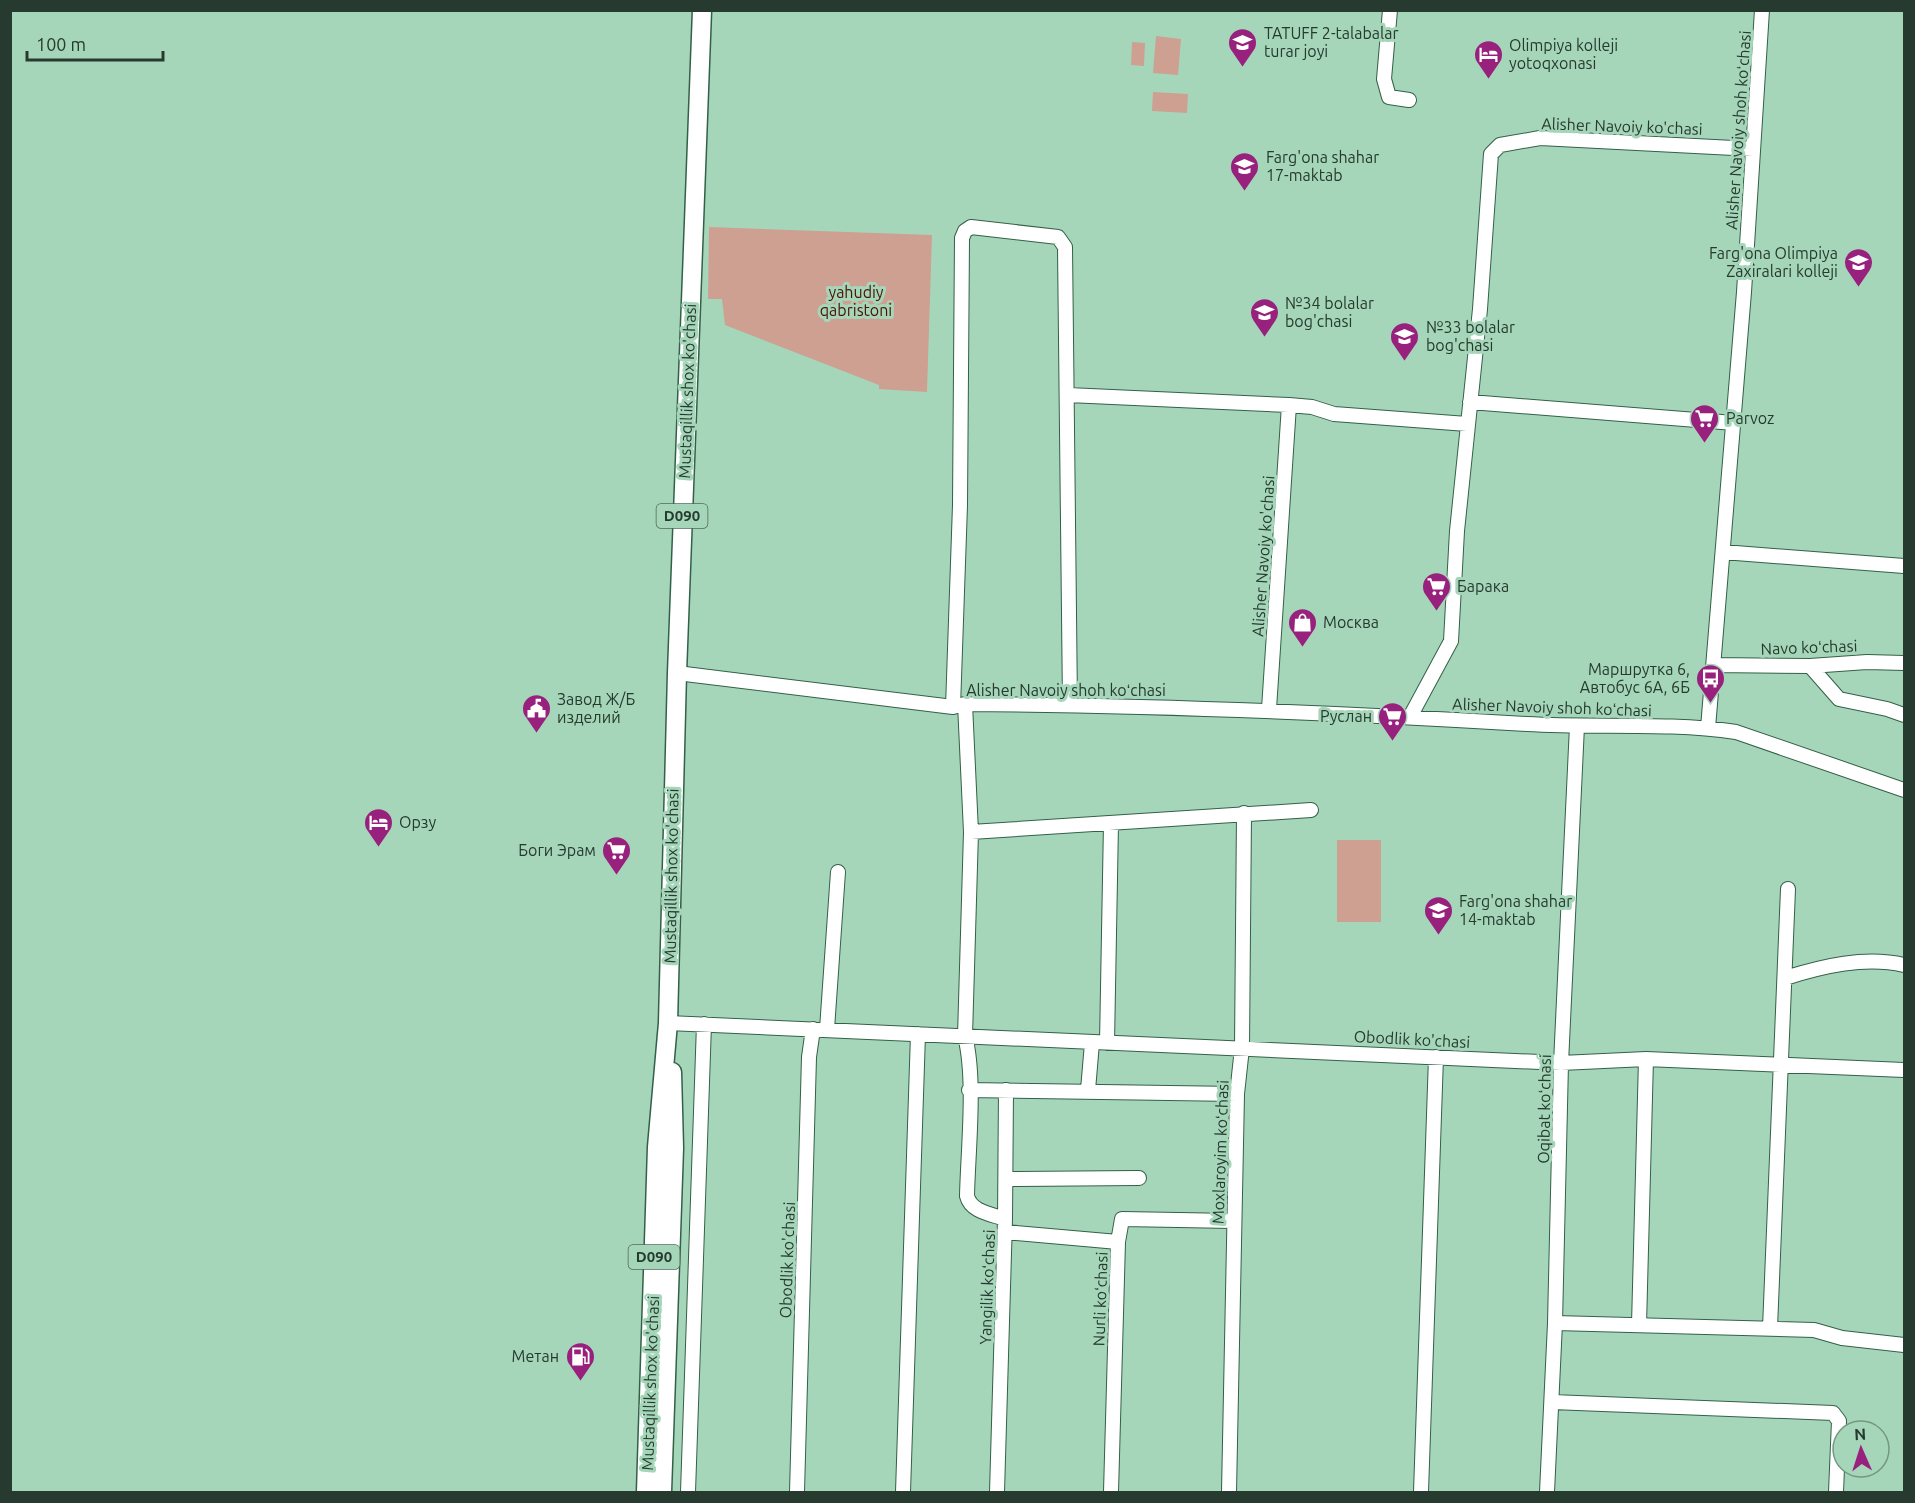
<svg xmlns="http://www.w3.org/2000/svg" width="1915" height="1503" font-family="Ubuntu,sans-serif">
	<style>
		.green { fill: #cda092 }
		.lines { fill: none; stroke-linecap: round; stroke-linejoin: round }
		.minor-casing { stroke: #336048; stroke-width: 16 }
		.major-casing { stroke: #336048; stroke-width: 21 }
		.minor { stroke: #fff; stroke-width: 14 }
		.major { stroke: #fff; stroke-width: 18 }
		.labels { text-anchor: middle; stroke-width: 6; stroke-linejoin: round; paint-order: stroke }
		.shield { fill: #a6d6ba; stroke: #4c6959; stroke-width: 1.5 }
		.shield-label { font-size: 15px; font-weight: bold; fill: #263a2f }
		.poi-label { font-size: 16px; fill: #263a2f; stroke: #a6d6ba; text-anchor: start }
		.street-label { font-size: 16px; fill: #263a2f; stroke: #a6d6ba }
		.park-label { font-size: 16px; fill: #4c1300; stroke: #a6d6ba }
	</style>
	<rect width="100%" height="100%" fill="#a6d6ba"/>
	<path class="green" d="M1156 36 1181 39 1178 75 1153 73Z
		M1132 42 1145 43 1144 66 1131 65Z
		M1153 92 1188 94 1187 113 1152 111Z
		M709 227 932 235 927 392 879 389V385L725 325 722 299H708Z
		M1337 840H1381V922H1337Z"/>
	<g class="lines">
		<defs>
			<path id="minor" d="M1390 10 1384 79 1389 97 1409 100
				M1068 395 1289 405 1312 407 1334 414 1467 424
				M1470 402 1734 423
				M1723 552 1904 566
				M1714 665 1810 666 1867 662 1904 663
				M1810 666 1839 699 1887 709 1904 715
				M677 673 953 707 965 704C1153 705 1340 713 1527 724 1597 728 1667 722 1736 732L1904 790
				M965 704 971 832 965 1036C976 1080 968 1149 967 1196 971 1212 991 1214 1005 1219L997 1492
				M953 707 960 505 962 238 965 231 971 227 1058 237 1065 247 1070 705
				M1269 709 1289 405
				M1410 717 1451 641 1457 531 1480 309 1491 154 1500 145 1540 138 1753 149
				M1708 728 1744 292 1762 10
				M971 832 1311 810
				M1785 978C1823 966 1865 956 1904 965
				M668 1023 1561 1063 1646 1059 1904 1070
				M827 1029 838 872
				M1107 1043 1111 823
				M969 1090 1237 1094
				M1088 1090 1092 1043
				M1006 1179 1139 1178
				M1005 1219 1006 1090
				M1005 1232 1118 1242
				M1555 1323 1814 1330 1842 1338 1904 1345
				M1639 1325 1646 1059
				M1770 1328 1788 889
				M1552 1402 1833 1413 1839 1421 1836 1492
				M688 1492 704 1024
				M797 1492 809 1057 813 1029
				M903 1492 918 1034
				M1111 1492 1118 1242 1122 1219 1234 1221
				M1229 1492 1237 1094 1242 1048 1244 813
				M1421 1492 1436 1057
				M1547 1492 1555 1323 1561 1063 1577 726"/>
			<path id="major" d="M646 1492 657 1147 668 1023 677 673 702 10
				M662 1492 674 1148 672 1072"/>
		</defs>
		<use href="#minor" class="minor-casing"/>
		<use href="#major" class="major-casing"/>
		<use href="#minor" class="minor"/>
		<use href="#major" class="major"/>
	</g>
	<defs>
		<symbol id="university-pin" viewBox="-11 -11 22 30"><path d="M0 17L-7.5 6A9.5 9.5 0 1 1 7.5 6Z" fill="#97217d" stroke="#a6d6ba"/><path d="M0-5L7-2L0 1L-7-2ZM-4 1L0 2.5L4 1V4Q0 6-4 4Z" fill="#fff"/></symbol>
		<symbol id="hotel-pin" viewBox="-11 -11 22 30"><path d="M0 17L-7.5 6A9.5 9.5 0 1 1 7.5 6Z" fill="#97217d" stroke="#a6d6ba"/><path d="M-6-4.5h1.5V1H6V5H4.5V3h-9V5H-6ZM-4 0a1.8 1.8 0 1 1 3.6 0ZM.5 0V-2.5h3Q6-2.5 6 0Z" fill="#fff"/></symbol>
		<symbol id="school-pin" viewBox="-11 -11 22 30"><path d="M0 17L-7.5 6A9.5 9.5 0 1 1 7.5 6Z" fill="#97217d" stroke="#a6d6ba"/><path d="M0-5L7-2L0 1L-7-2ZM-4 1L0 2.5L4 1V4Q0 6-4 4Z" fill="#fff"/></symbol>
		<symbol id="supermarket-pin" viewBox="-11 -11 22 30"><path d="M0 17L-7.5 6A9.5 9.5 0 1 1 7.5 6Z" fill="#97217d" stroke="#a6d6ba"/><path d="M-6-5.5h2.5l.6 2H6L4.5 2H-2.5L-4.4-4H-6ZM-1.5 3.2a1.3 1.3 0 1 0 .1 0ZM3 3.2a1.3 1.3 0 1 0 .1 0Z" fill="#fff"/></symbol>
		<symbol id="shop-pin" viewBox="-11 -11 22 30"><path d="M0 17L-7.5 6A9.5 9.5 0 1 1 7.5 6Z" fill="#97217d" stroke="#a6d6ba"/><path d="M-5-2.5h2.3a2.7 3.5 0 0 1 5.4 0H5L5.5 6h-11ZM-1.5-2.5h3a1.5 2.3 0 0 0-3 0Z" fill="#fff"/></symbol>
		<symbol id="bus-pin" viewBox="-11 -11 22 30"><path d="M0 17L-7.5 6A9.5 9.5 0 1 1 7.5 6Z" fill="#97217d" stroke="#a6d6ba"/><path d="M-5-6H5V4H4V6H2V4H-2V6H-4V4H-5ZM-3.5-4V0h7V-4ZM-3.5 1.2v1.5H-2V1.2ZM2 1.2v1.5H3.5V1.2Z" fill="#fff"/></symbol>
		<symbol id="civic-pin" viewBox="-11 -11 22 30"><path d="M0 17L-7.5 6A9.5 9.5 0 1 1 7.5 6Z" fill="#97217d" stroke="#a6d6ba"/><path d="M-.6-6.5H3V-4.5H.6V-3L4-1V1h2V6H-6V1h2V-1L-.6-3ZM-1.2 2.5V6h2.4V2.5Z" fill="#fff"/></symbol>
		<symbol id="fuel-pin" viewBox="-11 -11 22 30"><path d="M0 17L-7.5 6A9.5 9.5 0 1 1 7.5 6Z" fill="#97217d" stroke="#a6d6ba"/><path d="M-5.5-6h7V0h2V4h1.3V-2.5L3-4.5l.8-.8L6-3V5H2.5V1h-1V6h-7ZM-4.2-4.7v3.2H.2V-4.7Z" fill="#fff"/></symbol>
	</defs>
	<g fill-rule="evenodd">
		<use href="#university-pin" x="1226" y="26" width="33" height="45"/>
		<use href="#hotel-pin" x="1472" y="38" width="33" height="45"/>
		<use href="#school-pin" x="1228" y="150" width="33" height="45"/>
		<use href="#university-pin" x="1842" y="246" width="33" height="45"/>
		<use href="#school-pin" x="1248" y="296" width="33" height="45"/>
		<use href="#school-pin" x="1388" y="320" width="33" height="45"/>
		<use href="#supermarket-pin" x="1688" y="402" width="33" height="45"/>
		<use href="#supermarket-pin" x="1420" y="570" width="33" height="45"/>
		<use href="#shop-pin" x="1286" y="606" width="33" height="45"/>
		<use href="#bus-pin" x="1694" y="662" width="33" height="45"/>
		<use href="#civic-pin" x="520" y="692" width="33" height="45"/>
		<use href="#supermarket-pin" x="1376" y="700" width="33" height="45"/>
		<use href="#hotel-pin" x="362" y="806" width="33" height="45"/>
		<use href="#supermarket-pin" x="600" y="834" width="33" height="45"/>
		<use href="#school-pin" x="1422" y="894" width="33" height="45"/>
		<use href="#fuel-pin" x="564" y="1340" width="33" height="45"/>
	</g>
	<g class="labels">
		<g class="shield">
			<rect x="656.5" y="504" width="51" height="24" rx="4.5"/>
			<rect x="628.5" y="1245" width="51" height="24" rx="4.5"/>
		</g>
		<g class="shield-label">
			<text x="682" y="521">D090</text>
			<text x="654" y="1262">D090</text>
		</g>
		<g class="poi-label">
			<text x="1264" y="39">TATUFF 2-talabalar<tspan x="1264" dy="18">turar joyi</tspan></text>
			<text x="1509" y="51">Olimpiya kolleji<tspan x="1509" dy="18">yotoqxonasi</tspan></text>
			<text x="1266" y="163">Farg'ona shahar<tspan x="1266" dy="18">17-maktab</tspan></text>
			<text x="1838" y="259" text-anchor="end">Farg'ona Olimpiya<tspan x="1838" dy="18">Zaxiralari kolleji</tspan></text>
			<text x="1285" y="309">№34 bolalar<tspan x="1285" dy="18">bog'chasi</tspan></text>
			<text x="1426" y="333">№33 bolalar<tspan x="1426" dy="18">bog'chasi</tspan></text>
			<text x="1726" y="424">Parvoz</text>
			<text x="1457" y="592">Барака</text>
			<text x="1323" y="628">Москва</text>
			<text x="1690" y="675" text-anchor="end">Маршрутка 6,<tspan x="1690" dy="18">Автобус 6А, 6Б</tspan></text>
			<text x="557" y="705">Завод Ж/Б<tspan x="557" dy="18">изделий</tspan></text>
			<text x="1372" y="722" text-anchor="end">Руслан</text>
			<text x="399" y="828">Орзу</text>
			<text x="596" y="856" text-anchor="end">Боги Эрам</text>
			<text x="1459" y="907">Farg'ona shahar<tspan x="1459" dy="18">14-maktab</tspan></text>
			<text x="559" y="1362" text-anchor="end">Метан</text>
		</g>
		<g class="street-label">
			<text transform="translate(1622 126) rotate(2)" y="6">Alisher Navoiy ko'chasi</text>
			<text transform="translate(1738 130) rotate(-86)" y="6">Alisher Navoiy shoh koʻchasi</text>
			<text transform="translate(687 391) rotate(-88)" y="6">Mustaqillik shox ko'chasi</text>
			<text transform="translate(1263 556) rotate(-86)" y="6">Alisher Navoiy ko'chasi</text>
			<text transform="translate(1809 647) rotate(-2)" y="6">Navo koʻchasi</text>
			<text x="1066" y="696">Alisher Navoiy shoh koʻchasi</text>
			<text transform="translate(1552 707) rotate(2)" y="6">Alisher Navoiy shoh koʻchasi</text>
			<text transform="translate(671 876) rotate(-89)" y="6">Mustaqillik shox ko'chasi</text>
			<text transform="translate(1412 1039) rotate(3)" y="6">Obodlik ko'chasi</text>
			<text transform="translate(1544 1109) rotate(-89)" y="6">Oqibat koʻchasi</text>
			<text transform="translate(1220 1152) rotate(-88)" y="6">Moxlaroyim koʻchasi</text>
			<text transform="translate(787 1260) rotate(-88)" y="6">Obodlik ko'chasi</text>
			<text transform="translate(987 1287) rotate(-88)" y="6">Yangilik koʻchasi</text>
			<text transform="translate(1100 1299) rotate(-88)" y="6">Nurli koʻchasi</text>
			<text transform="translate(650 1383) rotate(-88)" y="6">Mustaqillik shox ko'chasi</text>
		</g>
		<g class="park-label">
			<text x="856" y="298">yahudiy<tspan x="856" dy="18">qabristoni</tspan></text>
		</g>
	</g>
	<rect width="1915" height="1503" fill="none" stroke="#263a2f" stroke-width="24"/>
	<g transform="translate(1861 1449) rotate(357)"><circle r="28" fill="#a6d6ba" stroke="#739882" stroke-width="1.5"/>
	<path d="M0-4.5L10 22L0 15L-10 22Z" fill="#97217d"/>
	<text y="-9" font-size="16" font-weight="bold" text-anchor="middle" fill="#263a2f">N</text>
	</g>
	<path d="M27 51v9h136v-9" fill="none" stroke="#263a2f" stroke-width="3"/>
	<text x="36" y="51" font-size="18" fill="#263a2f" stroke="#a6d6ba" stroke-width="4.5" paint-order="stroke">100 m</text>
</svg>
